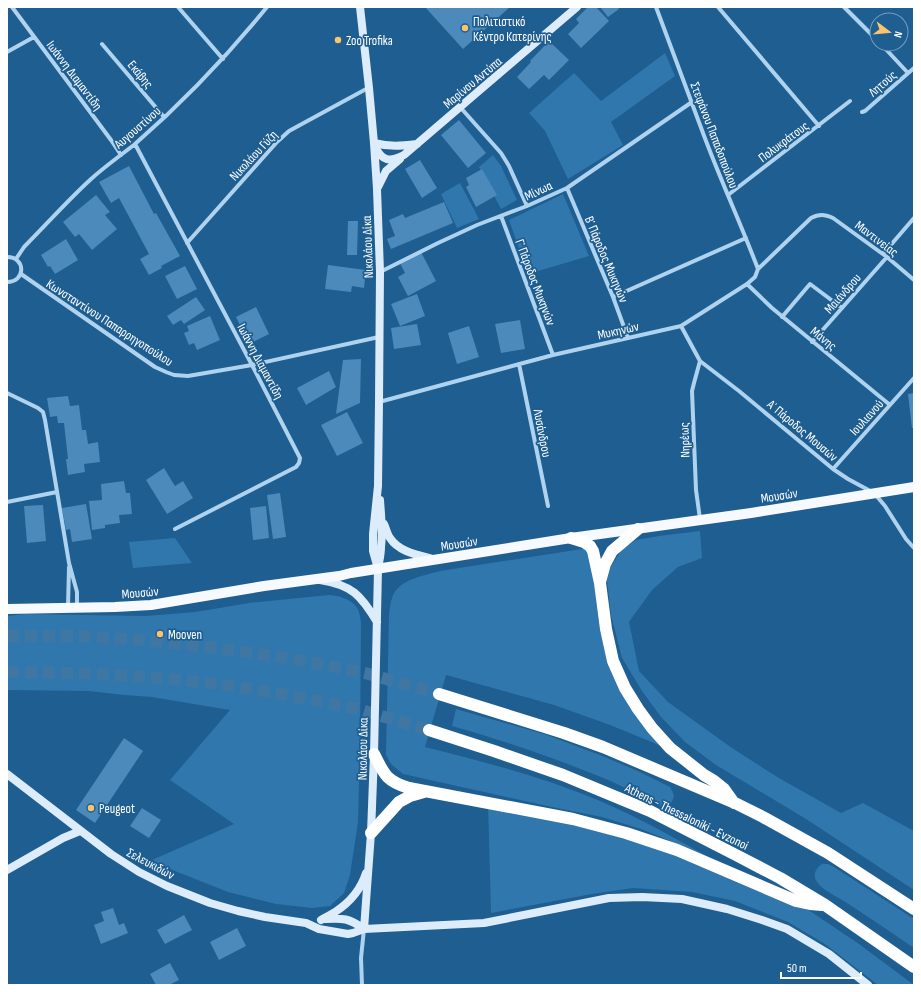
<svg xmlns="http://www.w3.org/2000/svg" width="921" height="992" font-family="'Sofia Sans Condensed',sans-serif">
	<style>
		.green { fill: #2f77ad }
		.building { fill: #4b8aba }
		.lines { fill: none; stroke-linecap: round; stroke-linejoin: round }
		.highway-tunnel { stroke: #4076a2; stroke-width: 12; stroke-dasharray: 12 6; stroke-linecap: butt }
		.street { stroke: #afd3ee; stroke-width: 4 }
		.secondary { stroke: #dcecfa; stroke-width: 8 }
		.primary { stroke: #f6faff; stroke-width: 10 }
		.highway { stroke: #fff; stroke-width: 12 }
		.poi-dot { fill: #fcc36f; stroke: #1e5e91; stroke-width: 1.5 }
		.labels { text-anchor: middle; stroke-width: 3.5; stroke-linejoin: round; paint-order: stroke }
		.poi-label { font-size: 13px; fill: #fff; stroke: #1e5e91; text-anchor: start }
		.street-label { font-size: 13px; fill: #fff; stroke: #1e5e91 }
	</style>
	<rect width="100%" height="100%" fill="#1e5e91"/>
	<path class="green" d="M665 53 675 76 611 122 623 145 568 179 545 131 529 113 574 73 601 101Z
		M493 155 501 166 517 200 501 209 479 167Z
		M460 183 479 219 457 228 441 194Z
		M563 194 589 256 528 274 509 220Z
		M700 531 702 558 678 567 652 590 629 622 639 671 668 702 732 748 779 778 841 813 863 803 914 831V890L806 819 716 765 685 742 661 717 642 691 622 658 611 615 607 580 611 566 623 548 636 540 659 536Z
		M175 538 192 563 133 568 129 542Z
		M588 548 618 675 680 755 654 743 610 725 554 705 446 675 425 747C484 762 544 777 600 801 642 819 682 842 721 864L661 837 641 829 602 817 552 807 403 774 391 764 386 755 389 614C390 609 390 603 392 598 398 579 423 576 440 571Z
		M329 595C342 596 358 601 360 616 361 620 361 624 361 628L360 744 358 822 350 875 344 893 330 906 312 908 276 904 228 892 175 871 152 860 234 824 170 780 230 710 152 697 124 695 89 691 7 690V616L26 614 146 616 195 612 249 603Z
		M456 709 547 735 605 757 640 772 670 787 674 795C672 804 671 805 662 807 640 795 619 784 596 775 549 756 501 740 452 726Z
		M488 802 583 819 791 899 810 911 859 944 914 985H878L825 944 788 922 735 901 692 892 633 888 592 894 491 913Z
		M822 864H828L834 867 914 919V948C892 933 870 918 847 903 839 898 821 889 817 882 812 875 816 868 822 864Z"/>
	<path class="building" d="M425 7H510L463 49Z
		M588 7H596L609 21 581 48 568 34 579 23 576 19Z
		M600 7H618L619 9 608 17Z
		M549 41 569 60 549 80 544 75 529 89 517 77 531 62 530 61Z
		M459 120 486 153 468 168 441 135Z
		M420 160 437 188 422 198 405 169Z
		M129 166 154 214 156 213 180 256 161 266 162 268 149 275 140 259 149 254 119 198 111 203 99 182Z
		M482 169 497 195 476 207 466 187 469 185 466 178Z
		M96 195 110 212 105 215 117 229 92 250 79 234 75 237 63 222Z
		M444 202 453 223 391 249 387 239 395 236 389 220 403 214 405 218Z
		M348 221H358L357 255H347Z
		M66 239 78 260 55 274 50 266 48 267 41 255Z
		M421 252 436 281 408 296 398 277 405 273 400 263Z
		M328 265 366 270 364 288 352 286 351 292 325 289Z
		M185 266 197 289 177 299 165 276Z
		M417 294 425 316 400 326 391 304Z
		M196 297 205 310 184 324 181 320 173 325 167 316Z
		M256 307 269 334 249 344 236 317Z
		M210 316 220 340 197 350 194 343 189 345 184 333 189 331 187 326Z
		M520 320 525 349 501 353 495 324Z
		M417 324 421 345 394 349 391 328Z
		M469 326 479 357 457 364 448 333Z
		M361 359 360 403 336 414 343 360Z
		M329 371 336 387 306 405 297 388Z
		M914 393V428H912L908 394Z
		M68 396 70 406 79 405 82 430H86L88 444 98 442 100 462 84 464 85 472 68 475 66 459H68L64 423H58L57 416 50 417 47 398Z
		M347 412 363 443 337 456 321 425Z
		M164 468 175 486 183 481 193 498 167 514 146 480Z
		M124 481 126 493H130L132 514 119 515 120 523 105 525V528L92 530 89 501 102 500 101 484Z
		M280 493 286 537 273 539 267 495Z
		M86 504 92 539 72 542 70 529 66 530 62 508Z
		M43 505 46 541 27 543 24 506Z
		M266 506 269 538 253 540 250 508Z
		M124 738 143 751 95 823 76 810Z
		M142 808 161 820 149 838 130 826Z
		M113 908 119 925 124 923 128 933 101 944 94 925 104 921 101 912Z
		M184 915 192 930 165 944 157 930Z
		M237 928 246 946 219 960 210 942Z
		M170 963 179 980 169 985H156L150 974Z"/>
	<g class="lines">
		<path class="highway-tunnel" d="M7 636H81L152 641 224 649 287 658 365 673 439 694
			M7 672 77 673 148 677 220 684 281 694 358 709 429 730"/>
		<path class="street" d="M12 7 111 140 121 155
			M178 7 223 59
			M656 7C672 49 687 91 703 133 720 179 741 224 758 269
			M718 7 819 126
			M844 7 877 40
			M102 44 164 117
			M881 44 908 73
			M7 52 34 37
			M460 107 501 153 509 166 527 206
			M862 112 865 111 914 68
			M135 144 252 365 300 458 299 463 296 467 175 529
			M567 188 613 297 628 338
			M728 195 850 101
			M501 216 553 355
			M187 243 277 142 289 131 368 88
			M883 254 914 218
			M7 257C26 257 26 282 7 282
			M16 259 24 247C46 225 67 201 90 180 104 167 120 156 135 144 183 102 227 56 267 7
			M380 272 438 243 477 225 527 206 567 188 692 102
			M21 274 155 367 166 372 174 375 188 376 252 365 379 337
			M747 284 772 308 890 405
			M613 297 746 238
			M782 317 810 284 842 308
			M681 326 700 361 739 391 833 469 848 479 874 493 885 506 906 539 914 548
			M812 342 887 257
			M519 364 548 506
			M7 393 38 408 43 412 45 420 69 563 77 592V608
			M379 402 553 355 681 326 747 284 755 277 758 269 811 218C819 214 824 214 833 218L887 257 914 280
			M833 469 914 378
			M7 502 57 492
			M700 519 696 490 692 391 694 383 700 361
			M68 607 69 567
			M362 985 361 958 364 929"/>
		<path class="secondary" d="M360 7 369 88 374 143 377 189 380 272 379 402 378 486 373 534V551L378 569
			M374 143C390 147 401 146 417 144
			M375 146C382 162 390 162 404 155L577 7
			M378 187 386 171 400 159
			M384 524C386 528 387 534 390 538 399 552 418 555 433 559
			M320 580C352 585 361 595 377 622
			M7 774 111 854 139 872 167 886 210 903 238 911 265 917 306 923 319 929 348 934 353 933 364 929 484 923 609 898 642 897 682 899 727 909 762 920 787 929 829 954 868 985
			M7 870 63 838 80 831
			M325 919C343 918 349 918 364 929
			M321 920C325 917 331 915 335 912 349 903 361 889 366 873
			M364 929 371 833 374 754 378 569C379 562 381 555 381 547 383 531 381 516 380 500"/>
		<path class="primary" d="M7 609 115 607 151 605 264 586 339 576 351 573 571 538 751 513 914 487"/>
		<path class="highway" d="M571 538 584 542 590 546 593 551 600 583 606 629 613 661 625 688 638 709 652 728 670 748 704 775 714 781 724 789 734 803
			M600 582 605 564 612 551 638 529
			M439 694 564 733 603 747 735 803 763 817 828 853 914 909
			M429 730 494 751 563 775 650 811 736 855 780 878 825 905 914 967
			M374 754C384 774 386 781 409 788L573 819 626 833 677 850 796 901 810 904 822 905
			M371 833 399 802 410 796 424 792"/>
	</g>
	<g class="poi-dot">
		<circle cx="465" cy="28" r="4"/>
		<circle cx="338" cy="40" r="4"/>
		<circle cx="160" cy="634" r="4"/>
		<circle cx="91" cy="808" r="4"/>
	</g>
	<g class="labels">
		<g class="poi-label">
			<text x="473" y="26">Πολιτιστικό<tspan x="473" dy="15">Κέντρο Κατερίνης</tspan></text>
			<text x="346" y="45">Zoo Trofika</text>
			<text x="168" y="639">Mooven</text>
			<text x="99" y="813">Peugeot</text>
		</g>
		<g class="street-label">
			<text transform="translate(141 74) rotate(50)" y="5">Εκάβης</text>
			<text transform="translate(75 75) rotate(53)" y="5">Ιωάννη Διαμαντίδη</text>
			<text transform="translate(472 82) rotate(-40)" y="5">Μαρίνου Αντύπα</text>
			<text transform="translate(882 83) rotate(-41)" y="5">Λητούς</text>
			<text transform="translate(137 127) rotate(-41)" y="5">Αυγουστίνου</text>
			<text transform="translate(715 135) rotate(69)" y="5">Στεφάνου Παπαδοπούλου</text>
			<text transform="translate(783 141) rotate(-37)" y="5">Πολυκράτους</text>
			<text transform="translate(253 155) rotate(-47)" y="5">Νικολάου Γύζη</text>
			<text transform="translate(538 190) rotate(-25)" y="5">Μίνωα</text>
			<text transform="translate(877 238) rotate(37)" y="5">Μαντινείας</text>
			<text transform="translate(367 247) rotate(-92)" y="5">Νικολάου Δίκα</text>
			<text transform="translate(607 259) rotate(67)" y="5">Β΄ Πάροδος Μυκηνών</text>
			<text transform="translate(536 282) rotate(69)" y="5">Γ΄ Πάροδος Μυκηνών</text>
			<text transform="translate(842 293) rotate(-49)" y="5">Μαιάνδρου</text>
			<text transform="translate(110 322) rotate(33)" y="5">Κωνσταντίνου Παπαρρηγοπούλου</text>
			<text transform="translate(618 330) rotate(-13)" y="5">Μυκηνών</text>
			<text transform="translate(824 338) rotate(39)" y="5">Μάνης</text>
			<text transform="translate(261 361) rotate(62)" y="5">Ιωάννη Διαμαντίδη</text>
			<text transform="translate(866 417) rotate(-48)" y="5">Ιουλιανού</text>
			<text transform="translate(803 430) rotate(40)" y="5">Α΄ Πάροδος Μουσών</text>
			<text transform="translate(543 433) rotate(79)" y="5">Λυσάνδρου</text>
			<text transform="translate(684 440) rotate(-92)" y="5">Νηρέως</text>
			<text transform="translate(779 495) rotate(-9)" y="5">Μουσών</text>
			<text transform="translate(459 543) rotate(-9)" y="5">Μουσών</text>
			<text transform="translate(140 592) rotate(-5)" y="5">Μουσών</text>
			<text transform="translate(362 749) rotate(-89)" y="5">Νικολάου Δίκα</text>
			<text transform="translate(687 816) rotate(26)" y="5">Athens - Thessaloniki - Evzonoi</text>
			<text transform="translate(151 863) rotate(28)" y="5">Σελευκιδών</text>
		</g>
	</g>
	<rect width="921" height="992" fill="none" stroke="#ffffff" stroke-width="16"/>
	<g transform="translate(889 32) rotate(106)"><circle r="19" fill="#1e5e91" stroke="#789ebd"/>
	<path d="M0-3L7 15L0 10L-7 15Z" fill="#fcc36f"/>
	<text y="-6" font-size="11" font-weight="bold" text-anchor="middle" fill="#ffffff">N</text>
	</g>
	<path d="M781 972v6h80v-6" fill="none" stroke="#ffffff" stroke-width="2"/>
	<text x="787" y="972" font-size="12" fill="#ffffff" stroke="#1e5e91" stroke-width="3" paint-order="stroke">50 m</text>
</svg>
